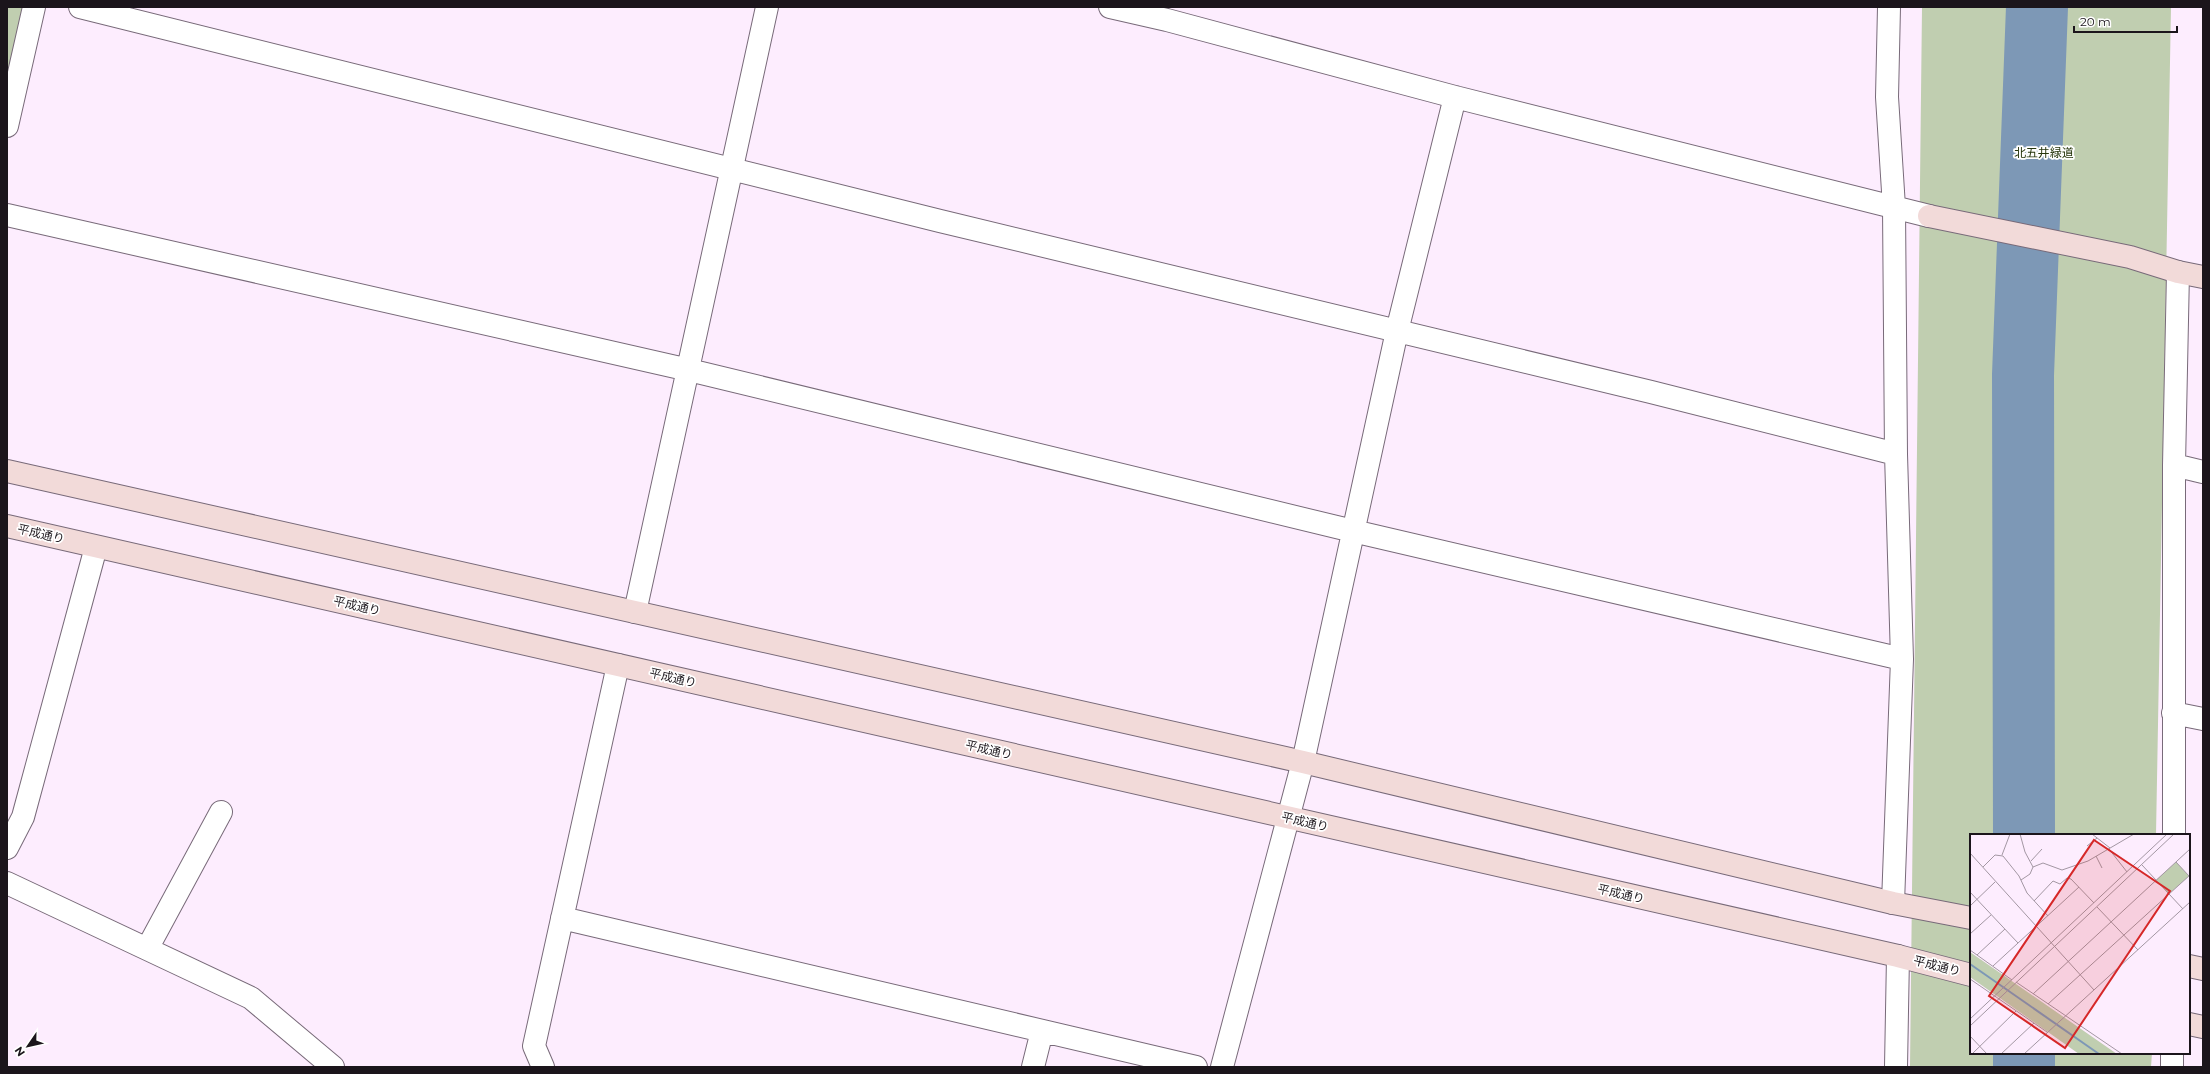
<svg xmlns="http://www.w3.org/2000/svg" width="2210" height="1074" font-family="Montserrat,'Noto Sans JP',sans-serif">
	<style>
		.green { fill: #c0ceb0 }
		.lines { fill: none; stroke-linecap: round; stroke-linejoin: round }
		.river { stroke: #7d98b6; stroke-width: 62 }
		.street-casing { stroke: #786a79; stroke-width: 24 }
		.secondary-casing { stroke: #786a79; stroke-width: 24 }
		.street { stroke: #fff; stroke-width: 22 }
		.secondary { stroke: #f2dad9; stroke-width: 22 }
		.labels { text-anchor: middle; stroke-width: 3.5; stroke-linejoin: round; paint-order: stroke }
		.park-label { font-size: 12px; fill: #25350b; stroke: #fff }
		.street-label { font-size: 12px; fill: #1b151b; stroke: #fff }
		.inset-river { fill: none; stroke: #7d98b6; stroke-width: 2 }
		.inset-road { fill: none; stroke: #a397a3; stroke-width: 1 }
		.view { fill: #d62828; fill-opacity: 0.15; stroke: #d62828; stroke-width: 2 }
		.inset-edge { fill: none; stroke: #1b151b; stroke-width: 2 }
	</style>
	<rect width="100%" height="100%" fill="#fdedfe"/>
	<path class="green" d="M7 7H34L7 126Z
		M1922 7H2171L2156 835H1971V1053H2152L2151 1067H1910Z"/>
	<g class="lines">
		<path class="river" d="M2024 835 2023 375 2037 7
			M2024 1053V1067"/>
		<defs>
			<path id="street" d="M80 7 940 221 1651 392 1896 454
				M1110 7 1167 20 1455 97 1929 216
				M1889 7 1887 97 1894 207 1896 454 1902 659 1893 903
				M7 126 34 7
				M7 215 689 370 1353 531 1902 659
				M2174 465 2203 472
				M635 612 767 7
				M2173 713 2203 719
				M2174 835V465L2178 272
				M7 848 23 817 96 547
				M7 883 251 998 333 1067
				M562 918 1196 1067
				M147 949 221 812
				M543 1067 534 1046 618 665
				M1033 1067 1042 1031
				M1222 1067 1303 762 1397 331 1455 97
				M1896 1067 1898 956
				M2172 1067V1053"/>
			<path id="secondary" d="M1929 216 2130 257 2178 272 2203 277
				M7 471 1303 762 1893 903 1971 918
				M7 526 1898 956 1971 975
				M2189 966 2203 969
				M2189 1024 2203 1027"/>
		</defs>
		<use href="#street" class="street-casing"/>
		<use href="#secondary" class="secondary-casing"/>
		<use href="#street" class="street"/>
		<use href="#secondary" class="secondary"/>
	</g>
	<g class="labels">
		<g class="park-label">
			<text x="2044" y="157">北五井緑道</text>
		</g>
		<g class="street-label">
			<text transform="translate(41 534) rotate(13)" y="4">平成通り</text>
			<text transform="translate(357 606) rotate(13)" y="4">平成通り</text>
			<text transform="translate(673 678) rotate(13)" y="4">平成通り</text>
			<text transform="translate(989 750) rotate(13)" y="4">平成通り</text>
			<text transform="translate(1305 822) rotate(13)" y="4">平成通り</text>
			<text transform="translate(1621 894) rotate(13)" y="4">平成通り</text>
			<text transform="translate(1937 966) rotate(14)" y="4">平成通り</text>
		</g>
	</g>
	<g transform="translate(1970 834)">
		<rect width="220" height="220" fill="#fdedfe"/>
		<path d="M206 28 219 42 199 60 186 46ZM0 118 147 220H109L0 143Z" fill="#c0ceb0"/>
		<path class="inset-river" d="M0 130 129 220"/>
		<path class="inset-road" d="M50 0 55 18 63 33 73 29 92 36 118 27 164 0M122 0 140 14M117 12 127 4M139 15 157 38M0 19 124 156M32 21 40 0M126 22 132 34M61 27 72 15M206 28 219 42M172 31 213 75M13 33 25 21 33 22 49 42 57 59 78 82M51 46 60 40 63 33M0 58 48 109M64 67 83 47 90 50 97 44 101 45 124 69M0 72 25 48M127 73 168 116M0 100 21 81M0 116 42 146M7 121 35 95M23 132 109 53M0 145 77 198M46 148 152 220M63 160 220 15M78 170 220 41M0 185 197 0M0 192 204 0M0 202 17 220M2 220 46 177M31 220 64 189M54 220 220 68"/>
		<path class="view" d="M124 6 200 57 95 214 19 162Z"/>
		<rect width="220" height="220" class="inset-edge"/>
	</g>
	<rect width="2210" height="1074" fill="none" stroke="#1b151b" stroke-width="16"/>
	<g transform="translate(28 1046) rotate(236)" stroke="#ffffff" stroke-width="3" paint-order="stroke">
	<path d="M0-3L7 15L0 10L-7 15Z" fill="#1b151b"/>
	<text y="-6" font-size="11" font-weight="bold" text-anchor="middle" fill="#1b151b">N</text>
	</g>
	<path d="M2074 26v6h103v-6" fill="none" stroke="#1b151b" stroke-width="2"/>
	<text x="2080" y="26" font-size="12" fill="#1b151b" stroke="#ffffff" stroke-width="3" paint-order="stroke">20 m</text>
</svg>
